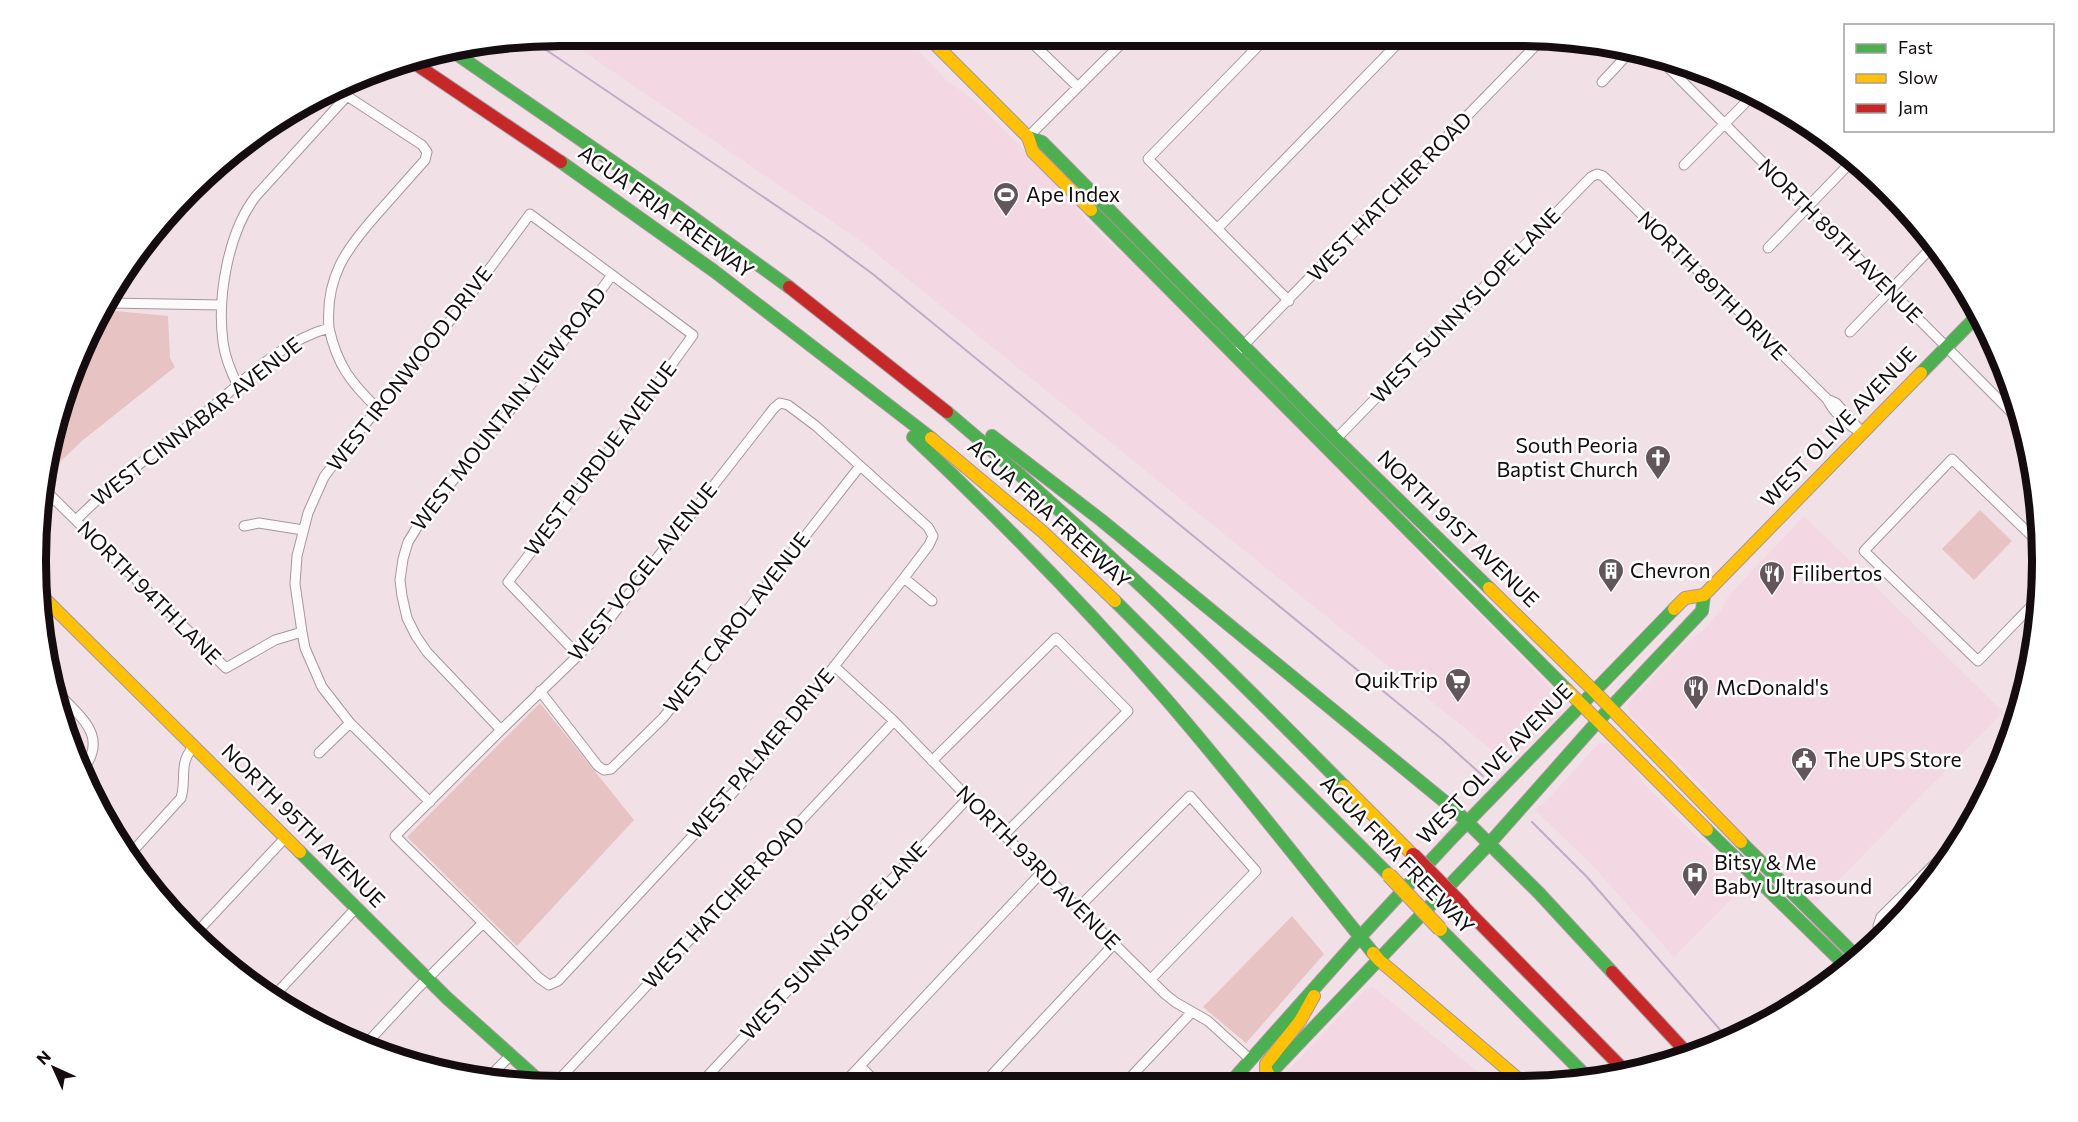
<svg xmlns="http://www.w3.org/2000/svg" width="2078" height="1122" font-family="Commissioner,sans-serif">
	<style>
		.built { fill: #f3d7e2 }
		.green { fill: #e7c4c3 }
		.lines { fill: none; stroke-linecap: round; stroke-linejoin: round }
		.stream { stroke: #c1abc6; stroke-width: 2 }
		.street-casing { stroke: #a4989c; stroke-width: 11 }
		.fast-casing { stroke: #a4989c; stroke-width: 14 }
		.slow-casing { stroke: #a4989c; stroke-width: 14 }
		.jam-casing { stroke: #a4989c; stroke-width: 14 }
		.street { stroke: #fdfafb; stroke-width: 9 }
		.fast { stroke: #4caf50; stroke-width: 12 }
		.slow { stroke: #ffc107; stroke-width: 12 }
		.jam { stroke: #c62828; stroke-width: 12 }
		.slow-bridge-casing { stroke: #a4989c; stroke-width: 16; stroke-linecap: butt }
		.jam-bridge-casing { stroke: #a4989c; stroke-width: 16; stroke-linecap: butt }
		.slow-bridge { stroke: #ffc107; stroke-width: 14 }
		.jam-bridge { stroke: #c62828; stroke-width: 14 }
		.labels { text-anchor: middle; stroke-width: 5; stroke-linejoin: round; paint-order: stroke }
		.poi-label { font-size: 21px; fill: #150c10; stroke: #fff; text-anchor: start }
		.street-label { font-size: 21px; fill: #150c10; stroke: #fff }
		.rim { fill: none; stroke: #150c10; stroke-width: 8 }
	</style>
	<rect width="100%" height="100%" fill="#f1e0e6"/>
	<path class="built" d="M561 36H907L920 52 946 80 974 100 1063 189 1087 221 1113 246 1139 267 1399 529 1429 565 1559 696 1563 703 1560 715 1507 762 862 242Z
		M1804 516 2003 712 1814 905 1789 881 1765 853 1723 814 1706 791 1634 718 1630 714 1628 705 1633 698 1685 644 1706 628 1721 610 1728 597Z
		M1599 743H1608L1631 765 1644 784 1698 838 1749 881 1674 957 1592 865 1535 810 1550 797Z
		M1371 987 1375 989 1491 1082 1276 1083 1361 994Z"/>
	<path class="green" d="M106 310 168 316 170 358 175 367 83 440 49 472 54 425Z
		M1980 510 2012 541 1974 580 1942 549Z
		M540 703 634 820 517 946 407 837Z
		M1292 916 1324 954 1246 1043 1203 1007Z"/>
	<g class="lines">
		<path class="stream" d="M533 41 824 238 874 275 1443 740 1483 776
			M1532 822 1587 877 1729 1040"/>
		<defs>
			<path id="street" d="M1026 37 1078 87
				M1267 37 1148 159 1289 301
				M1656 55 2024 425
				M1602 82 1632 50
				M1028 137 1128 37
				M1684 165 1753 95
				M1218 228 1404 37
				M1768 248 1854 159
				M109 303 221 305
				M114 303 119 281
				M329 328C337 365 351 383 378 409
				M1850 332 1935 244
				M1240 349 1544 37
				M1827 399 1836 403 1860 430
				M780 403 788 405 816 426 928 527 933 536 929 545 904 578 741 784 558 981 549 985 539 978 395 836 501 730 590 644 774 408Z
				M1336 439 1591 177 1597 174 1603 176 1827 399C1835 415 1848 425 1862 433
				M47 492 226 668 275 640 302 632
				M76 520C116 480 162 447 206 412 244 381 281 341 329 328 325 277 346 249 378 213 394 195 409 178 425 160L427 152 422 145 347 96 256 196C228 232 217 297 223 342 225 358 231 372 238 386
				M244 526 259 523 303 530
				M904 578 932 601
				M2039 598 1978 661 1864 551 1952 459 2040 544
				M834 666 894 721 1004 835 1165 994 1175 1002 1208 1021 1251 1060
				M540 691 598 766 604 770 611 769 663 718 860 466
				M61 696C84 720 108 738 82 771
				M501 730 427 652 416 636 407 618 402 596 400 580 403 559 408 542 424 516 537 377 612 275
				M319 753 350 723
				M932 761 1056 638 1128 711 1004 835
				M430 802 350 723 322 687 305 648 302 632 295 584 297 556 308 513 324 477 343 451 462 306 530 214 693 335 615 443 508 582 579 656
				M132 852 181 798C187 778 178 765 193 747
				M1078 908 1190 796 1256 871 1151 979
				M197 932 285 838
				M1882 933 1878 926 1881 917 1961 838
				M274 996 356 908
				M366 1044 418 988 483 923
				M860 1066 878 1084
				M488 1078 511 1055
				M984 1083 1114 944
				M1125 1083 1192 1012
				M700 1084 968 798
				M843 1084 1042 872
				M554 1085 894 721"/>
			<path id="fast" d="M455 53 677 206 789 287
				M1028 137 1042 142 1336 439 1489 588
				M561 162 714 271 931 438
				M1091 210 1567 690
				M1921 373 1979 314
				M947 412C1086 529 1216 656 1344 786
				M992 436 1101 520 1456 811 1539 893 1612 972
				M913 437C1001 520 1086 607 1166 699 1237 781 1304 868 1373 953
				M1115 601 1389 875
				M1707 830 1845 965
				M1741 842 1856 956
				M300 852 447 998 544 1085
				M1440 929 1590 1080
				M1230 1083 1360 937 1450 840 1674 609
				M1261 1083 1489 844 1598 721 1702 611 1704 595"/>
			<path id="slow" d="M927 36 1028 137 1033 152 1091 210
				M931 438 1043 532 1115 601
				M1489 588 1594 691 1741 842
				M38 592 300 852
				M1674 609 1685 598 1704 595 1921 373
				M1567 690 1707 830
				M1344 786 1413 855
				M1373 953 1379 960 1522 1082
				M1269 1075 1266 1070V1064L1300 1021 1314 996"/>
			<path id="jam" d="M411 61 561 162
				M789 287 947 412
				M1463 906 1625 1071
				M1612 972 1688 1054"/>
		</defs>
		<use href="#street" class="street-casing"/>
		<use href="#fast" class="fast-casing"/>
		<use href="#slow" class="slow-casing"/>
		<use href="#jam" class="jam-casing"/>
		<use href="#street" class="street"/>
		<use href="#fast" class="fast"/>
		<use href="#slow" class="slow"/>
		<use href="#jam" class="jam"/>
		<defs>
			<path id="slow-bridge" d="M1389 875 1440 929"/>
			<path id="jam-bridge" d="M1413 855 1463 906"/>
		</defs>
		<use href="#slow-bridge" class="slow-bridge-casing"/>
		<use href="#jam-bridge" class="jam-bridge-casing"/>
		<use href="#slow-bridge" class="slow-bridge"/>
		<use href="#jam-bridge" class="jam-bridge"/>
	</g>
	<defs>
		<symbol id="stadium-pin" viewBox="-11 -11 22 30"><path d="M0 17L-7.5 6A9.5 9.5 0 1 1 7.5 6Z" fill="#62565b" stroke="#fff"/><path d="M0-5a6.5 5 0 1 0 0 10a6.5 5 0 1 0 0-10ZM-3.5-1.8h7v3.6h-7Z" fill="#fff"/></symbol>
		<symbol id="church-pin" viewBox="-11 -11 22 30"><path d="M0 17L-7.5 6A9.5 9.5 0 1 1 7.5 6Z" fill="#62565b" stroke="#fff"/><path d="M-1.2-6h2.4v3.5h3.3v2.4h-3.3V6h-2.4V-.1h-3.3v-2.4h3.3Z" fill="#fff"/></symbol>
		<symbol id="building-pin" viewBox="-11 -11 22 30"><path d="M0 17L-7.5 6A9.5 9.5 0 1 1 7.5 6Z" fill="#62565b" stroke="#fff"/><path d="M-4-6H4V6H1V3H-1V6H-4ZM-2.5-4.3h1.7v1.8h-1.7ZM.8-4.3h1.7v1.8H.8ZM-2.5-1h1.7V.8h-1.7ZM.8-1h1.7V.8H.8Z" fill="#fff"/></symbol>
		<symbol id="restaurant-pin" viewBox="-11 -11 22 30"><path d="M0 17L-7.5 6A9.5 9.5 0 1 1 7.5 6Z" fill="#62565b" stroke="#fff"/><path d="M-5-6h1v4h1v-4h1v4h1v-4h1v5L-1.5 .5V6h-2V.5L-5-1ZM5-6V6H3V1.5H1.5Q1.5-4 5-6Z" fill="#fff"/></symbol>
		<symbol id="supermarket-pin" viewBox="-11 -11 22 30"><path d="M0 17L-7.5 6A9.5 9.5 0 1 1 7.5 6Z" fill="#62565b" stroke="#fff"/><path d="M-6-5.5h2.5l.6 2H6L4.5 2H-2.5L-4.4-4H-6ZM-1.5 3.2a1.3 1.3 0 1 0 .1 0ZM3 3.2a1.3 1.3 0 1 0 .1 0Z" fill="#fff"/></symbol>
		<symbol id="civic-pin" viewBox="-11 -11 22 30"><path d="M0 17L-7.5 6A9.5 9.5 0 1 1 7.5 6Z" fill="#62565b" stroke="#fff"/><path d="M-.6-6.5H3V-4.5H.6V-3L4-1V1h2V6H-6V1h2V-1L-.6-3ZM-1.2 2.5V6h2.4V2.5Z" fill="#fff"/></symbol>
		<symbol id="hospital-pin" viewBox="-11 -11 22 30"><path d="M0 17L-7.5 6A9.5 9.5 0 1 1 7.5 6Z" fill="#62565b" stroke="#fff"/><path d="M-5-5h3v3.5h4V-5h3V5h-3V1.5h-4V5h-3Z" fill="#fff"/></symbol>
	</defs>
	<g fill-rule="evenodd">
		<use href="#stadium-pin" x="991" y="180" width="30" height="40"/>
		<use href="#church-pin" x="1643" y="443" width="30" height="40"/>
		<use href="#building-pin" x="1596" y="556" width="30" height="40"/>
		<use href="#restaurant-pin" x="1757" y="559" width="30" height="40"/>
		<use href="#supermarket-pin" x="1443" y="666" width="30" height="40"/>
		<use href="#restaurant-pin" x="1681" y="673" width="30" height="40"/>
		<use href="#civic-pin" x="1789" y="745" width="30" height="40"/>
		<use href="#hospital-pin" x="1680" y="860" width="30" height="40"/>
	</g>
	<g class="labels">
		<g class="poi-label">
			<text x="1026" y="202">Ape Index</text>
			<text x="1638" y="453" text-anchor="end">South Peoria<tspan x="1638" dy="24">Baptist Church</tspan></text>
			<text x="1630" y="578">Chevron</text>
			<text x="1792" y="581">Filibertos</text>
			<text x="1438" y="688" text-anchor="end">QuikTrip</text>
			<text x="1716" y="695">McDonald's</text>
			<text x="1824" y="767">The UPS Store</text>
			<text x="1714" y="870">Bitsy &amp; Me<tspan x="1714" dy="24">Baby Ultrasound</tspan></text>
		</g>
		<g class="street-label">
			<text transform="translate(1390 197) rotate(-46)" y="7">WEST HATCHER ROAD</text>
			<text transform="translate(666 212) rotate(36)" y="7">AGUA FRIA FREEWAY</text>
			<text transform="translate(1840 241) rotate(45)" y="7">NORTH 89TH AVENUE</text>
			<text transform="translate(1712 286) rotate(45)" y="7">NORTH 89TH DRIVE</text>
			<text transform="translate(1466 306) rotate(-46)" y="7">WEST SUNNYSLOPE LANE</text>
			<text transform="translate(410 369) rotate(-52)" y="7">WEST IRONWOOD DRIVE</text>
			<text transform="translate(509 409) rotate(-52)" y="7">WEST MOUNTAIN VIEW ROAD</text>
			<text transform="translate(197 422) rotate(-38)" y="7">WEST CINNABAR AVENUE</text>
			<text transform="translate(1839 427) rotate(-46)" y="7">WEST OLIVE AVENUE</text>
			<text transform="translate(601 459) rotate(-53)" y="7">WEST PURDUE AVENUE</text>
			<text transform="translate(1049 514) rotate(42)" y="7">AGUA FRIA FREEWAY</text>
			<text transform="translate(1458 529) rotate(44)" y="7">NORTH 91ST AVENUE</text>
			<text transform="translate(643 572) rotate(-51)" y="7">WEST VOGEL AVENUE</text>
			<text transform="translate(149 593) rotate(45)" y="7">NORTH 94TH LANE</text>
			<text transform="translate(737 623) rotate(-52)" y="7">WEST CAROL AVENUE</text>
			<text transform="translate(761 754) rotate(-50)" y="7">WEST PALMER DRIVE</text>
			<text transform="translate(1495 764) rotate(-46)" y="7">WEST OLIVE AVENUE</text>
			<text transform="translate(303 826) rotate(45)" y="7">NORTH 95TH AVENUE</text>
			<text transform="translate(1397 855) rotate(46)" y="7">AGUA FRIA FREEWAY</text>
			<text transform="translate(1038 868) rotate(45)" y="7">NORTH 93RD AVENUE</text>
			<text transform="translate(724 903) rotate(-47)" y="7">WEST HATCHER ROAD</text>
			<text transform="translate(834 941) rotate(-47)" y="7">WEST SUNNYSLOPE LANE</text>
		</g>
	</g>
	<path d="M0 0H2078V1122H0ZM560 46H1518A514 514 0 0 1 2032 560V562A514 514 0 0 1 1518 1076H560A514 514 0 0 1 46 562V560A514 514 0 0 1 560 46Z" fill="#fff" fill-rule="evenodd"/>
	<path class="rim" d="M560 46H1518A514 514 0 0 1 2032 560V562A514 514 0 0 1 1518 1076H560A514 514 0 0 1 46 562V560A514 514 0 0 1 560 46Z"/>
	<rect x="1844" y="24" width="210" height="108" fill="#ffffff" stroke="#a19e9f" stroke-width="1.5"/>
	<rect x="1856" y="44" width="30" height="9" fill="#4caf50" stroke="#a19e9f" stroke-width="1.5"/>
	<text x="1898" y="54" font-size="18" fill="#150c10">Fast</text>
	<rect x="1856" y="74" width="30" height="9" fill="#ffc107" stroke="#a19e9f" stroke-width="1.5"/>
	<text x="1898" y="84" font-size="18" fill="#150c10">Slow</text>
	<rect x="1856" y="104" width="30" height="9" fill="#c62828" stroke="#a19e9f" stroke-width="1.5"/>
	<text x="1898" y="114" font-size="18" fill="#150c10">Jam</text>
	<g transform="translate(54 1068) rotate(315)" stroke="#ffffff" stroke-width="4.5" paint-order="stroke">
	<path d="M0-4.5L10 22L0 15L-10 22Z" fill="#150c10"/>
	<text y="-9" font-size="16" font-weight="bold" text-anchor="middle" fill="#150c10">N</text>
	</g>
</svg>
